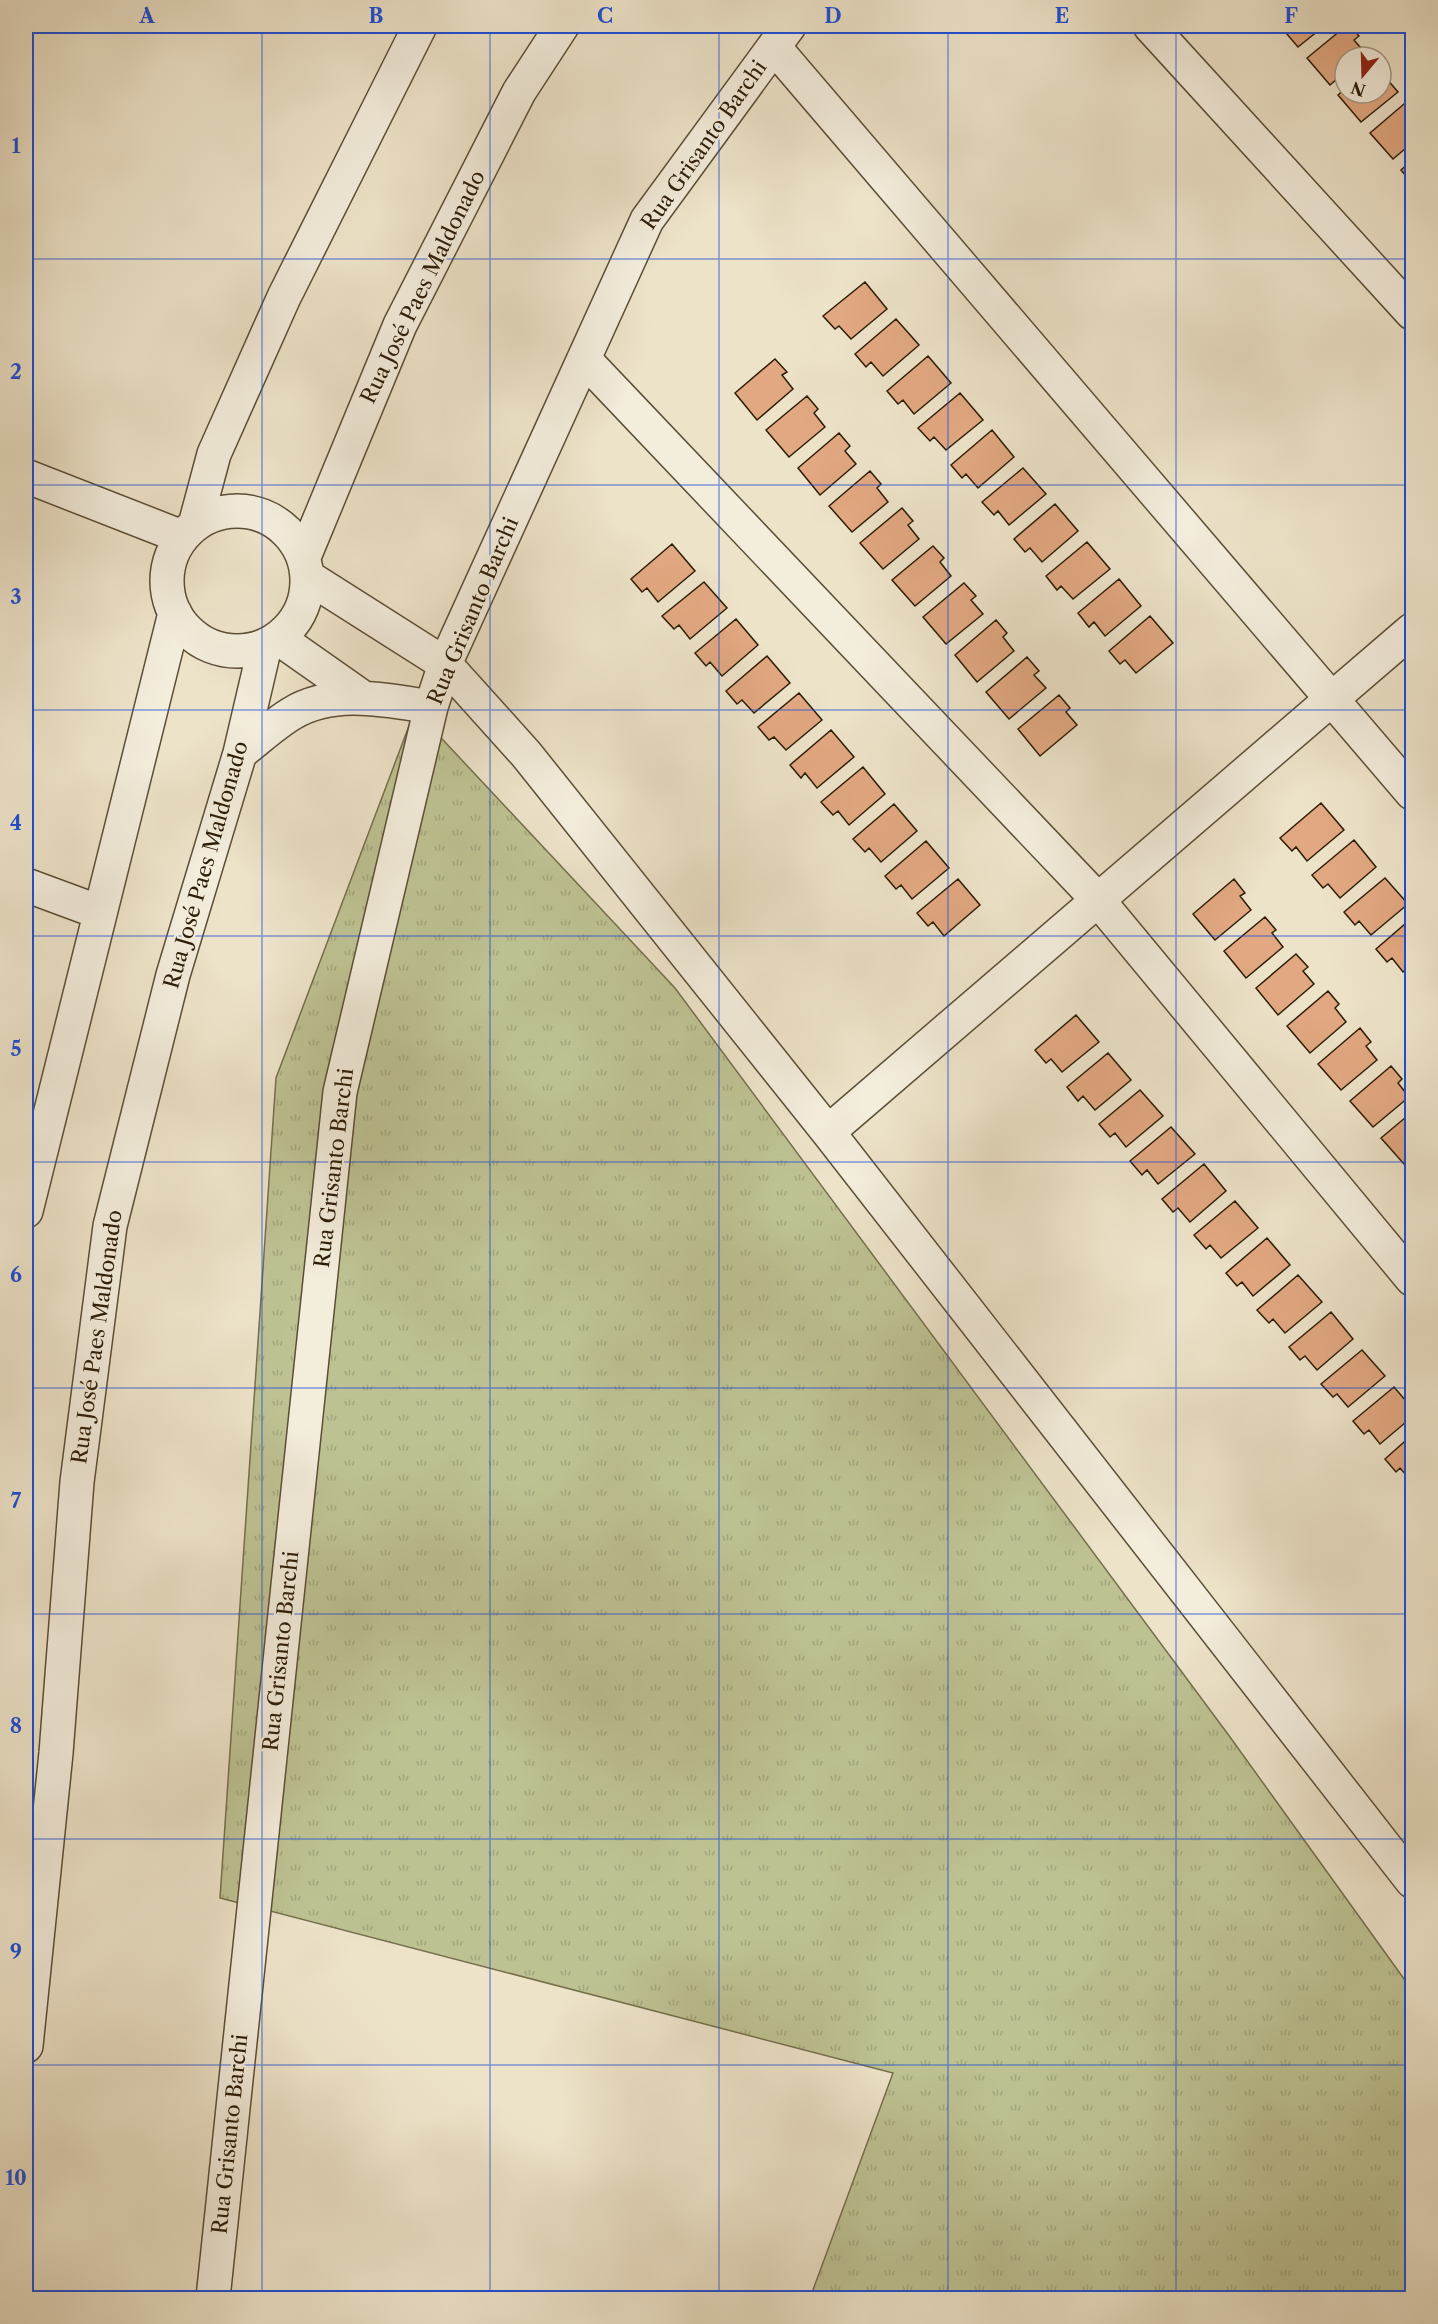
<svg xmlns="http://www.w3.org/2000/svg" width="1438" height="2324" font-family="'Libre Caslon Text',serif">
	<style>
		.grass { fill: url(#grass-tufts); stroke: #756f4c; stroke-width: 1.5 }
		.building { fill: #e2a881; stroke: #2c1c05; stroke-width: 1.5 }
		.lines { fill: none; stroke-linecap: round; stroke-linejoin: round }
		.street-casing { stroke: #5c4e36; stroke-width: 36 }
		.street { stroke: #f3eddc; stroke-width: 33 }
		.grid { fill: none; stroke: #1d4ed8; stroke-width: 1.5; stroke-opacity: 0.55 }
		.labels { text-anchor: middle; stroke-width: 4.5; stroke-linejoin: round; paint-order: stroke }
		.street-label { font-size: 21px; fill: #2c1c05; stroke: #f3eddc }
		.neatline { fill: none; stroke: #1d4ed8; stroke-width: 2 }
		.grid-label { font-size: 20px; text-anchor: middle; font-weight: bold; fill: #1d4ed8 }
	</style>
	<defs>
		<pattern id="grass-tufts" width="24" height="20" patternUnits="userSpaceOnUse" patternTransform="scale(1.5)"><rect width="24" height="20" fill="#bec293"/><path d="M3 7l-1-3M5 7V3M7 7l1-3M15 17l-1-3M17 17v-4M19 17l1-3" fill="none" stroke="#a3a67d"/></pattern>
	</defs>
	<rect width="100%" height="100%" fill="#ede3c9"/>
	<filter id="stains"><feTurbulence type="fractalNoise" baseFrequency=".00333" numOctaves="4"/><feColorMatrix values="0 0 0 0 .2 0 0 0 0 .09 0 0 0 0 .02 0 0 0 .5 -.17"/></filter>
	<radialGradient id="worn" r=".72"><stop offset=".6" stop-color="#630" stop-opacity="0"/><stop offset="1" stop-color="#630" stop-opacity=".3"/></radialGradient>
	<path class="grass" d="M415 710 675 988 1230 1737 1412 1990V2298H810L893 2073 220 1898 276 1078Z"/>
	<path class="building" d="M1280 26H1324L1298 47Z
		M1346 26H1350L1359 36 1354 40 1366 54 1363 57H1345V72L1330 85 1307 58Z
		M1381 63 1390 74 1386 78 1398 92 1361 122 1338 95 1345 89V93H1381Z
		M1411 98 1412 143 1393 159 1370 133Z
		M1412 160V183L1401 170Z
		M865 282 887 309 851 339 839 326 835 329 823 316Z
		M896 319 919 345 883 376 871 362 866 367 855 354Z
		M928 356 951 383 914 414 903 400 898 404 887 391Z
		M775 359 787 372 782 375 793 389 757 420 735 393Z
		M960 393 983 420 946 450 934 437 930 441 918 428Z
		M807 396 818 409 814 413 825 427 789 457 766 430Z
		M992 430 1014 457 978 488 966 474 962 478 951 465Z
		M839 433 850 446 845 451 856 464 820 495 798 468Z
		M1023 468 1046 494 1009 525 998 511 994 515 982 502Z
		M870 471 881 484 877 488 888 502 852 532 829 506Z
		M1055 504 1078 531 1042 562 1030 548 1025 552 1014 539Z
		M902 508 913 521 908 525 919 539 883 569 860 543Z
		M1087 542 1110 569 1073 599 1061 586 1057 590 1046 576Z
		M672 544 695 571 658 602 647 588 642 592 631 579Z
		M933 546 944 558 940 562 951 576 915 606 892 580Z
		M1119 579 1141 606 1105 636 1094 622 1089 627 1078 613Z
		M704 582 727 608 690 639 679 625 674 629 662 616Z
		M964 583 976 596 971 600 983 614 946 644 923 617Z
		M1150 616 1173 643 1136 673 1125 660 1120 664 1109 651Z
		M736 619 758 645 722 676 710 662 706 666 695 653Z
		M996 620 1007 633 1003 637 1014 651 977 682 955 655Z
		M767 656 790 683 754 713 742 700 737 704 726 691Z
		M1027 657 1039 671 1034 675 1046 688 1009 719 986 692Z
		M799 693 822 720 786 750 774 737 769 740 758 727Z
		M1059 695 1070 708 1066 712 1077 725 1040 756 1018 729Z
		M831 730 854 757 817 788 805 773 801 778 790 765Z
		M863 767 885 794 849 825 838 811 833 815 821 802Z
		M1321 803 1344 830 1307 861 1296 847 1292 851 1280 838Z
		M894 804 917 831 881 862 869 848 865 852 853 839Z
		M1354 840 1376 867 1340 898 1328 884 1323 888 1312 875Z
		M926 841 949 868 912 899 901 885 896 889 885 876Z
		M1385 878 1408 904 1371 935 1359 921 1355 925 1344 912Z
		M958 879 980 905 944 936 933 922 928 926 917 913Z
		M1234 879 1245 893 1240 896 1251 910 1215 940 1193 914Z
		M1265 917 1276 930 1272 933 1283 947 1246 978 1224 951Z
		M1412 918V964L1403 972 1392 958 1387 962 1376 949Z
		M1296 954 1308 967 1303 971 1314 984 1278 1015 1256 988Z
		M1328 991 1339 1004 1335 1008 1346 1022 1310 1053 1287 1026Z
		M1076 1015 1099 1042 1062 1072 1051 1059 1046 1063 1035 1050Z
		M1360 1028 1371 1042 1366 1046 1377 1060 1341 1090 1318 1064Z
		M1108 1053 1131 1080 1095 1110 1083 1096 1078 1101 1067 1087Z
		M1391 1066 1402 1079 1398 1083 1409 1097 1373 1127 1350 1101Z
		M1140 1090 1163 1116 1126 1147 1115 1133 1110 1137 1099 1124Z
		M1412 1112V1157L1404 1164 1381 1138Z
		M1171 1127 1195 1154 1158 1184 1147 1170 1142 1175 1130 1161Z
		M1204 1164 1226 1191 1190 1222 1178 1208 1173 1212 1162 1199Z
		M1235 1201 1258 1228 1221 1258 1210 1245 1206 1249 1194 1235Z
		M1267 1238 1290 1265 1253 1296 1242 1282 1237 1286 1226 1273Z
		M1298 1275 1322 1302 1285 1333 1273 1319 1269 1323 1257 1310Z
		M1331 1312 1353 1339 1317 1370 1305 1356 1300 1360 1289 1347Z
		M1362 1350 1385 1376 1348 1407 1337 1394 1333 1397 1321 1384Z
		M1394 1387 1412 1408V1417L1380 1444 1369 1430 1364 1434 1353 1421Z
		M1412 1435V1482L1400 1468 1396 1472 1385 1459Z"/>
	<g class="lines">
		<defs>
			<path id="street" d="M1150 26 1412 313
				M774 47 1412 793
				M584 359 1098 900 1412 1279
				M26 476 182 537
				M167 581a70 70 0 1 1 140 0a70 70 0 1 1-140 0Z
				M195 525 214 454 284 297 420 26
				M304 557 400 325 519 92 562 26
				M308 577 445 664 526 754 828 1132 1412 1881
				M278 638 362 697
				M240 753C257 740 273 725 291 714 333 688 386 700 431 707
				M26 885 99 912
				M828 1132 1412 630
				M26 1211 175 613
				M26 2046 56 1753 77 1482 110 1226 173 975 240 753 265 646
				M213 2298 340 1092 431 707 445 664 647 220 789 26"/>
		</defs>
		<use href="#street" class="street-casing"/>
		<use href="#street" class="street"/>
	</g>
	<path class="grid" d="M262 26V2298M490 26V2298M719 26V2298M948 26V2298M1176 26V2298M26 259H1412M26 485H1412M26 710H1412M26 936H1412M26 1162H1412M26 1388H1412M26 1614H1412M26 1839H1412M26 2065H1412"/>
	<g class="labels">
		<g class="street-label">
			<text transform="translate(704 145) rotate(-55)" y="7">Rua Grisanto Barchi</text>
			<text transform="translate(423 287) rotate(-64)" y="7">Rua José Paes Maldonado</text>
			<text transform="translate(473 611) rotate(-67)" y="7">Rua Grisanto Barchi</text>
			<text transform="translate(206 865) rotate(-74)" y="7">Rua José Paes Maldonado</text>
			<text transform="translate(334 1168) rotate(-83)" y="7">Rua Grisanto Barchi</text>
			<text transform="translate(97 1337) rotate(-82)" y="7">Rua José Paes Maldonado</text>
			<text transform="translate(281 1651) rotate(-84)" y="7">Rua Grisanto Barchi</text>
			<text transform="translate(230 2134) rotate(-84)" y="7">Rua Grisanto Barchi</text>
		</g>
	</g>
	<rect width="1438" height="2324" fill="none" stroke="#ede3c9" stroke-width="66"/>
	<g transform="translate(1363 75) rotate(199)"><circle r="28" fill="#f3eddc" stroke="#a39986" stroke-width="1.5"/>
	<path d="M0-4.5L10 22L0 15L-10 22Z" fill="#8f2418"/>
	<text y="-9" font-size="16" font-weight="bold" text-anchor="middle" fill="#2c1c05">N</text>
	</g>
	<rect x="33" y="33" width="1372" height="2258" class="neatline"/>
	<g class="grid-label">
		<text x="147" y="23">A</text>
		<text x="376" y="23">B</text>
		<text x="605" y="23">C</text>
		<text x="833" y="23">D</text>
		<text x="1062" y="23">E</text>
		<text x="1291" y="23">F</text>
		<text x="16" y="153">1</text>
		<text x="16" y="379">2</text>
		<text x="16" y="604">3</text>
		<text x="16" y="830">4</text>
		<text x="16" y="1056">5</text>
		<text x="16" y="1282">6</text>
		<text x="16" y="1508">7</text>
		<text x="16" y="1733">8</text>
		<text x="16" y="1959">9</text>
		<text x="16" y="2185">10</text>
	</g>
	<rect width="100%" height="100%" filter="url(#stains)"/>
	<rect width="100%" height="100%" fill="url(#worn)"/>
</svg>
